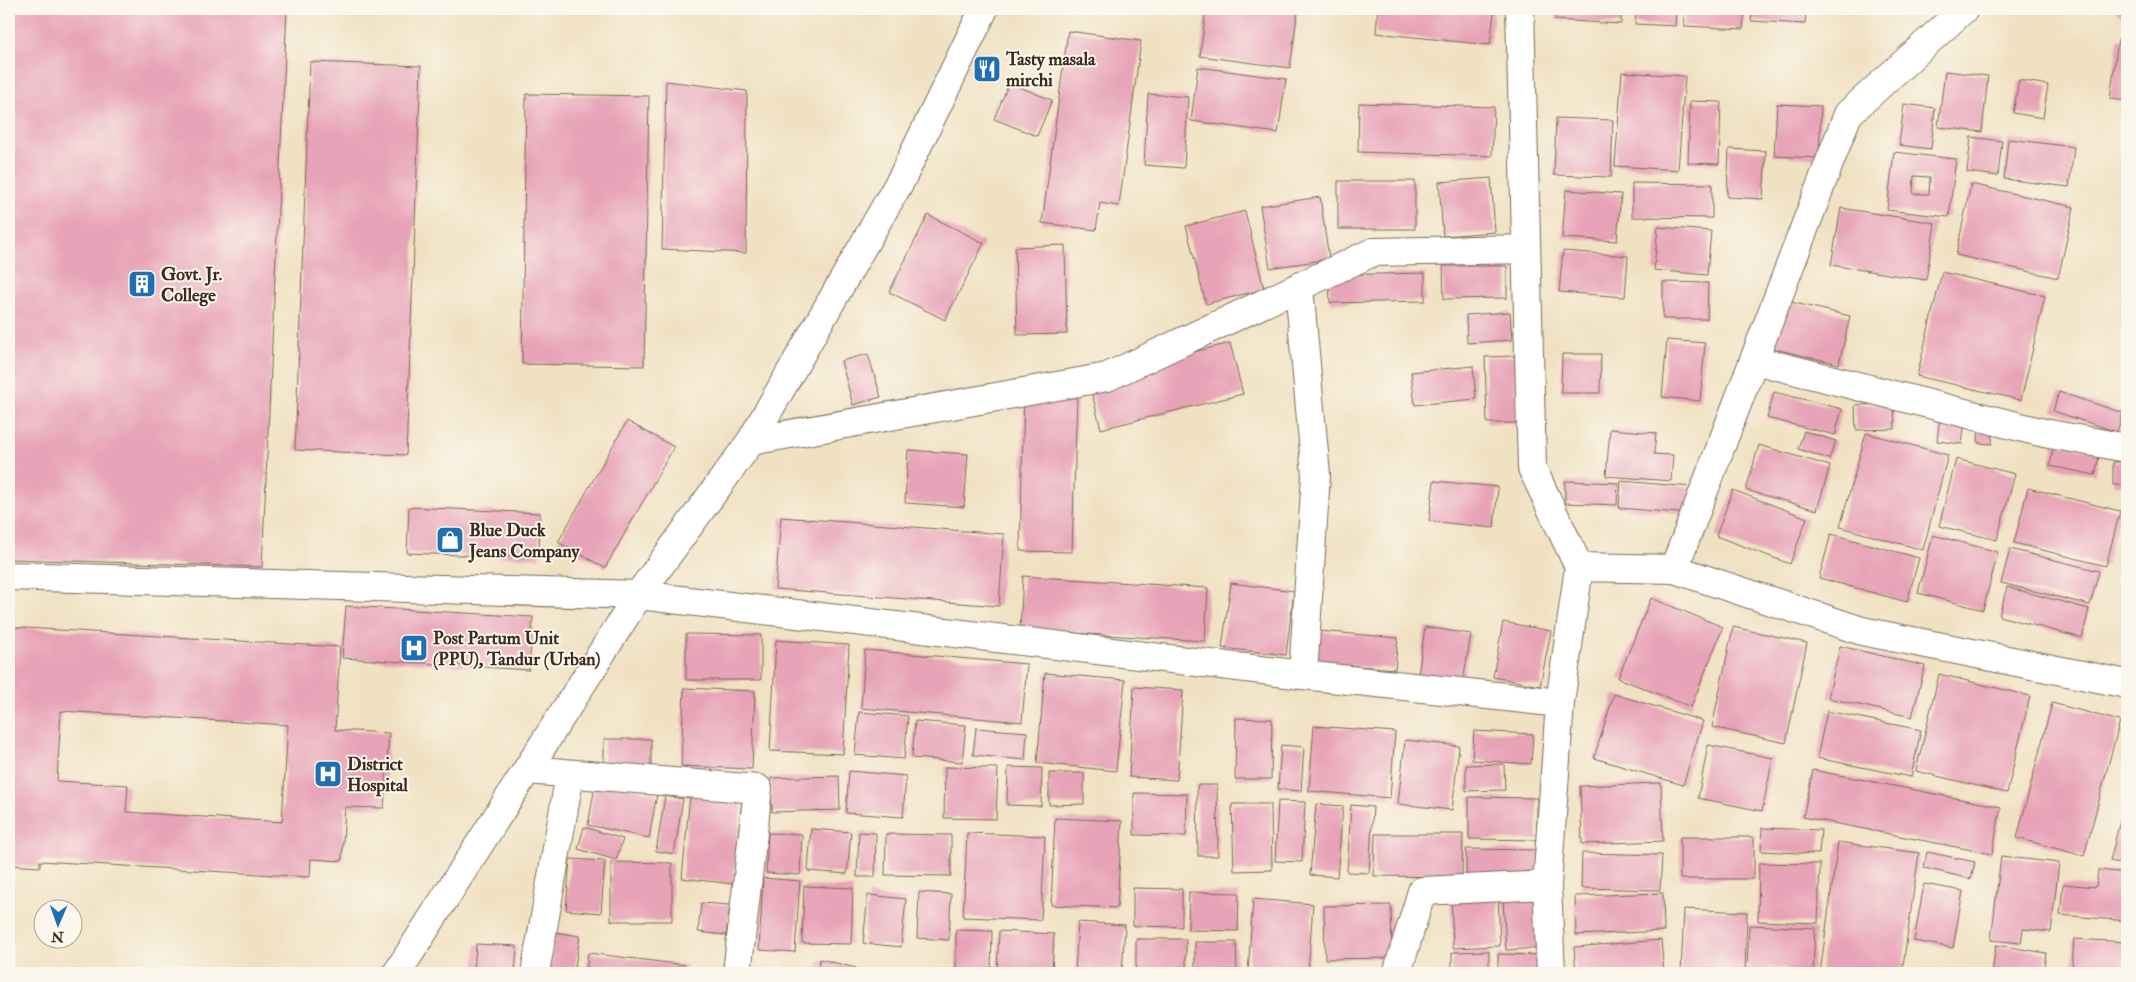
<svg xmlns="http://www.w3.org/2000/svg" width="2136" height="982" font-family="'IM FELL Double Pica',serif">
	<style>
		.building { fill: #e7a3b7; fill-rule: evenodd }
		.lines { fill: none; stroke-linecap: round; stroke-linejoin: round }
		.minor-casing { stroke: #7a6a57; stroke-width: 30 }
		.minor { stroke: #fff; stroke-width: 28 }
		.labels { text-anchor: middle; stroke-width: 4; stroke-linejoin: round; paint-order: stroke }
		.poi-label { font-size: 18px; font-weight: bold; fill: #3b2a1e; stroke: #fbf7ec; text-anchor: start }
	</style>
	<rect width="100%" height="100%" fill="#fbf7ec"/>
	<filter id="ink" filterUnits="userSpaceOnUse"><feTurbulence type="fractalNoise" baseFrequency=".02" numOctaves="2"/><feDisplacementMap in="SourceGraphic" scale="10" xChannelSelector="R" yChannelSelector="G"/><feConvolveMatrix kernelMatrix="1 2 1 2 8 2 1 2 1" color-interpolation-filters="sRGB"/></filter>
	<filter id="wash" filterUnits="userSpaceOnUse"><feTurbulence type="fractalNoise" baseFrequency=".0096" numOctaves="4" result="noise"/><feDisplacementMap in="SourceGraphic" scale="20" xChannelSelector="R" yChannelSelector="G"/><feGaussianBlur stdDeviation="1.12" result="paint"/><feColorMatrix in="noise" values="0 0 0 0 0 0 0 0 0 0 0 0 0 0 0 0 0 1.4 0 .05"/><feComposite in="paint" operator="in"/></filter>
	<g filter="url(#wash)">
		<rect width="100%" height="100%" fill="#f0e1c2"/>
		<g id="blocks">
			<path class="building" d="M9 9H287L262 567 9 559Z
				M1206 9H1298L1290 68 1200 56Z
				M1378 9H1460L1494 12 1490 45 1376 33Z
				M1556 9H1621V24L1555 20Z
				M1636 9H1676L1675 26 1635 24Z
				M1685 9H1745L1743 29 1684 26Z
				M1752 9H1806L1805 24 1751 21Z
				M2116 9H2127V13L2119 16Z
				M1068 31 1141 41 1119 206 1100 203 1096 230 1042 223Z
				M2118 39 2127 40V101L2110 99Z
				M310 62 421 66 406 455 295 450Z
				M1198 67 1286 79 1278 133 1191 121Z
				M1945 71 1988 76 1982 132 1938 127Z
				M1622 72 1685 76 1678 170 1615 166Z
				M2019 80 2048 85 2043 118 2013 113Z
				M666 81 747 91 746 253 662 249Z
				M1009 83 1052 100 1037 136 994 119Z
				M526 94 649 96 644 366 522 364Z
				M1148 94 1188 97 1184 168 1144 165Z
				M1690 101 1721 102 1719 164 1688 163Z
				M1359 103 1494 107 1492 156 1358 152Z
				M1777 104 1821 106 1819 158 1774 156Z
				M1904 104 1935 108 1931 149 1899 145Z
				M1556 118 1613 120 1611 177 1554 175Z
				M1971 137 2002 141 1998 176 1967 172Z
				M2008 139 2074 147 2069 187 2004 179Z
				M1729 149 1766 151 1763 199 1727 197Z
				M1894 152 1956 159 1949 217 1887 210ZM1914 176 1930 177 1929 194H1913Z
				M1491 178 1495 232 1443 236 1439 182Z
				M1338 181H1415V229H1338Z
				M1632 183 1712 184V218L1632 217Z
				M1971 184 2074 207 2058 278 1956 255Z
				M1566 190 1621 194 1617 241 1562 238Z
				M1320 197 1329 259 1270 268 1260 206Z
				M1841 208 1935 223 1926 280 1831 265Z
				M1245 211 1264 289 1206 304 1186 226Z
				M928 215 984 243 945 320 889 292Z
				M1658 227 1711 231 1707 275 1654 270Z
				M1065 245 1067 334 1017 335 1015 247Z
				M1563 251 1628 256 1625 297 1559 292Z
				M1443 266H1507V298L1444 299Z
				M1942 272 2045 296 2021 400 1917 376Z
				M1425 273V301L1330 303 1329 275Z
				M1663 282 1708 283 1707 319H1663Z
				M1782 300 1850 316 1839 364 1770 348Z
				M1510 312 1512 340 1467 343 1466 315Z
				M1667 340 1705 343 1700 401 1662 397Z
				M1230 343 1243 394 1101 429 1088 378Z
				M868 354 881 397 853 405 841 361Z
				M1562 354H1601L1600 393H1561Z
				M1515 356 1517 423H1487L1485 357Z
				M1473 366 1476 399 1415 405 1411 372Z
				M1774 392 1842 409 1835 435 1767 418Z
				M2059 392 2123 413 2117 432 2053 411Z
				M1024 396 1077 397 1072 552 1020 551Z
				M1894 404 1895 429 1856 430 1855 405Z
				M1940 417 1965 420 1962 444 1937 441Z
				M627 421 674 447 605 568 558 542Z
				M1979 425 1993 426 1992 444 1978 443Z
				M1610 429 1656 433 1654 454 1673 455 1671 481 1606 476Z
				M1804 431 1836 441 1829 459 1798 449Z
				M1866 433 1948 455 1923 550 1840 527Z
				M2054 443 2100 452 2095 475 2050 466Z
				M1759 445 1830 466 1817 510 1746 490Z
				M908 450 968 454 964 507 905 503Z
				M1956 459 2015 474 1997 540 1939 526Z
				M2113 462H2127V485H2113Z
				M1434 481 1498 487 1494 528 1429 521Z
				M1565 481 1618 483 1617 505 1565 503Z
				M1621 481 1692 487 1690 514 1619 508Z
				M2028 488 2120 511 2106 566 2014 543Z
				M1733 490 1807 518 1790 564 1716 536Z
				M409 507 540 513 539 558 407 553Z
				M781 517 1004 534 999 606 775 589Z
				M1831 534 1919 558 1907 602 1819 578Z
				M1933 535 1998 552 1983 610 1918 593Z
				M2010 549 2099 571 2090 605 2001 583Z
				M1023 576 1208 588 1205 641 1020 630Z
				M1231 583 1294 591 1286 655 1222 648Z
				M2007 587 2089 609 2082 638 1999 616Z
				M1651 598 1723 627 1691 707 1618 678Z
				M346 606 533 617 529 670 342 658Z
				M1503 622 1551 631 1540 686 1493 677Z
				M9 627 340 647 335 730 389 733 384 808 345 807 342 861 311 859 310 877 40 861V867L9 865ZM61 711 288 725 282 822 126 812 128 785 57 781Z
				M1425 627 1471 634 1463 682 1418 675Z
				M1733 627 1807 643 1786 743 1712 727Z
				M1319 631 1398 638 1395 669 1316 663Z
				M686 634 761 635V680H686Z
				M776 640 849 645 843 754 770 751Z
				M1840 646 1925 666 1912 717 1828 698Z
				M865 650 1027 664 1022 722 861 708Z
				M1045 673 1125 680 1116 771 1037 763Z
				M1939 674 2030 696 2007 793 1916 771Z
				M1134 687 1183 690 1177 780 1129 777Z
				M684 688 755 691 752 769 681 766Z
				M1614 694 1703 721 1683 785 1594 758Z
				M2052 703 2120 721 2084 856 2017 838Z
				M1827 711 1921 730 1911 777 1817 758Z
				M859 712 908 716 904 759 855 755Z
				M1236 718 1272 719 1271 779H1235Z
				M915 721 966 725 962 762 912 758Z
				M1314 726 1395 732 1390 798 1309 791Z
				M976 728 1027 732 1025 760 973 755Z
				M1474 731 1533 734 1531 764 1472 760Z
				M604 739H651V771H604Z
				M1405 740 1459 746 1452 810 1398 804Z
				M1281 745 1304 747 1301 791 1278 789Z
				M1708 745 1773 758 1762 811 1698 798Z
				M1504 764 1505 790 1466 791V765Z
				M945 767 998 768 996 819 944 818Z
				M1008 767 1042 768 1041 806 1007 805Z
				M1813 770 2001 807 1992 854 1803 817Z
				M849 771 906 776 903 817 846 813Z
				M1049 773H1084V804L1049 805Z
				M839 776 840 810 772 812 771 778Z
				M596 781 657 794 649 838 588 825Z
				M1661 783 1663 841 1582 844 1580 786Z
				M1197 785H1217L1218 856H1198Z
				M1134 793 1187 794 1186 836 1134 835Z
				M2127 793V865L2110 861Z
				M690 795 742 801 733 884 682 878Z
				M665 796 683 799 674 854 656 851Z
				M1469 797 1537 798V840L1469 839Z
				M1278 801 1305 802 1302 862 1275 861Z
				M1232 804H1271L1272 870 1234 871Z
				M1316 804 1343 806 1337 877 1310 875Z
				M1351 805 1373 807 1369 873 1347 872Z
				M1055 818 1122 821 1117 908 1051 905Z
				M584 827 623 839 616 860 578 849Z
				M1762 828 1821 830 1819 854 1761 851Z
				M811 829 851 832 847 874 808 871Z
				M859 832 876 833 875 877H857Z
				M768 833 802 834 800 875 766 873Z
				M967 833 1045 836 1041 920 963 917Z
				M886 834 951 835V876L885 875Z
				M1375 834H1463L1462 877 1374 876Z
				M1680 837H1754V879H1680Z
				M1838 842 1919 853 1902 973H1820Z
				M1466 849 1541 850V877L1466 876Z
				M1927 852 1975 862 1971 879 1924 868Z
				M1582 853 1662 855 1660 890 1581 888Z
				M2001 856 2059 863 2051 932 2023 929 2021 943 1991 940Z
				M570 859 605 861 601 913 566 910Z
				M611 862 672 863V921H611Z
				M1759 863 1820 864 1818 923 1758 921Z
				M2098 870 2127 873V921L2060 915 2063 884 2096 887Z
				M763 878 800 881 795 952 759 950Z
				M1924 884 1963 891 1953 948 1914 941Z
				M804 886 853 888 851 944 802 943Z
				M1133 888 1182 889V927L1133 926Z
				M919 892 951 894 949 940 917 938Z
				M1189 892 1239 893 1238 931 1188 930Z
				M1663 893 1664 931 1576 935 1575 896Z
				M1498 894 1500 946 1453 948 1451 896Z
				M868 895 906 899 901 947 863 943Z
				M1540 898 1542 948 1506 950 1503 899Z
				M1253 899 1313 904 1308 973H1248Z
				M701 903 730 905 726 935 698 932Z
				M1391 905 1392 958 1325 959 1324 906Z
				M1684 909 1747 912 1745 973H1681Z
				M1078 922 1125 925 1122 973H1075Z
				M1749 925 1815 928 1813 973H1786L1787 968 1768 967V973H1747Z
				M956 930 992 931 991 973H956Z
				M999 931 1054 934 1052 973H997Z
				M555 932 580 936 574 973H549Z
				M1136 939H1186V973H1136Z
				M2074 939 2127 942V971L2072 968Z
				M1661 940 1664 973H1576L1574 947Z
				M1195 942H1236L1237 973H1195Z
				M476 944 517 946 515 973H474Z
				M1996 945 2046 953 2043 973H1992Z
				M1489 951V973H1452V952Z
				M588 953 685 965 684 973H586Z
				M1498 954 1544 955 1543 973H1498Z
				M820 959 856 968 855 973H816Z
				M2066 969 2083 972V973H2065Z"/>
		</g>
	</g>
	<g filter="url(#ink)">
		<use href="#blocks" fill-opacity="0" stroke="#7a6a57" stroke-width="1"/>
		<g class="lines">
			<defs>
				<path id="minor" d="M1520 9 1532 468 1579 567 1560 703 1547 885 1551 973
					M1299 287 1316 475 1303 675
					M1754 360 2044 433 2127 448
					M751 441 1107 377 1373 252 1526 249
					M1579 567 1674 569 1862 631 2127 684
					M1674 569 1848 114 1964 9
					M9 576 639 595 1303 675 1560 703
					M527 770 758 789 737 973
					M397 973 642 590 751 441 902 178 984 9
					M535 973 570 774
					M1397 973 1422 891 1547 885"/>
			</defs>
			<use href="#minor" class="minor-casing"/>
			<use href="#minor" class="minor"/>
		</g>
	</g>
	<defs>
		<symbol id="restaurant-square" viewBox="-11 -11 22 22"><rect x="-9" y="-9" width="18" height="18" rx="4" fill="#1f6fb2" stroke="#fbf7ec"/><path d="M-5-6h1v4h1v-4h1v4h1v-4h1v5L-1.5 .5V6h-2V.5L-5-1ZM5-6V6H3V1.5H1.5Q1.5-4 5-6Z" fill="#fff"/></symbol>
		<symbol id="building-square" viewBox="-11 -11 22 22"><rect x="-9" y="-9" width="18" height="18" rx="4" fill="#1f6fb2" stroke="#fbf7ec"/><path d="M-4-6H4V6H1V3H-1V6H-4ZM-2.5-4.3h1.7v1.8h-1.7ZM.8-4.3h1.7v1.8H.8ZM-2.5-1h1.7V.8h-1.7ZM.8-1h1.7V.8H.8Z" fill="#fff"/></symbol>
		<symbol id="shop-square" viewBox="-11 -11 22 22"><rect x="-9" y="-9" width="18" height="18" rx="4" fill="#1f6fb2" stroke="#fbf7ec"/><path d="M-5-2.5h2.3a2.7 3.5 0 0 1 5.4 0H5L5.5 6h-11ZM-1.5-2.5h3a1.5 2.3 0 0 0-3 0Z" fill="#fff"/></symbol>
		<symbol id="hospital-square" viewBox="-11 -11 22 22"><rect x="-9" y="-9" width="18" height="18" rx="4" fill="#1f6fb2" stroke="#fbf7ec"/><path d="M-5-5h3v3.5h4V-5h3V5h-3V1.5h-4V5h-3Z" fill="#fff"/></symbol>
	</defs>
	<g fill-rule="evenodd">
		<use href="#restaurant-square" x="971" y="53" width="32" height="32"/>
		<use href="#building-square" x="126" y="268" width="32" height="32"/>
		<use href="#shop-square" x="434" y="524" width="32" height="32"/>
		<use href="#hospital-square" x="398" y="632" width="32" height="32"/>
		<use href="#hospital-square" x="312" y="758" width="32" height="32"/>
	</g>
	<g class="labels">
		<g class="poi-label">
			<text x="1006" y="65">Tasty masala<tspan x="1006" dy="21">mirchi</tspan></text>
			<text x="161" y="280">Govt. Jr.<tspan x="161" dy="21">College</tspan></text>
			<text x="469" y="536">Blue Duck<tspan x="469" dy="21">Jeans Company</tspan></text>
			<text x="433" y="644">Post Partum Unit<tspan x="433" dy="21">(PPU), Tandur (Urban)</tspan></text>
			<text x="347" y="770">District<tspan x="347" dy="21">Hospital</tspan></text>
		</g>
	</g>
	<rect width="2136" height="982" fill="none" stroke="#fbf7ec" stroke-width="30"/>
	<g transform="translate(58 924) rotate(182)"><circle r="24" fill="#fbf7ec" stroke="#aea59a"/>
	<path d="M0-4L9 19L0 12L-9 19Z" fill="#1f6fb2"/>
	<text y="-8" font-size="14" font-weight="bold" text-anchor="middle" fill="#3b2a1e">N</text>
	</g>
</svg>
